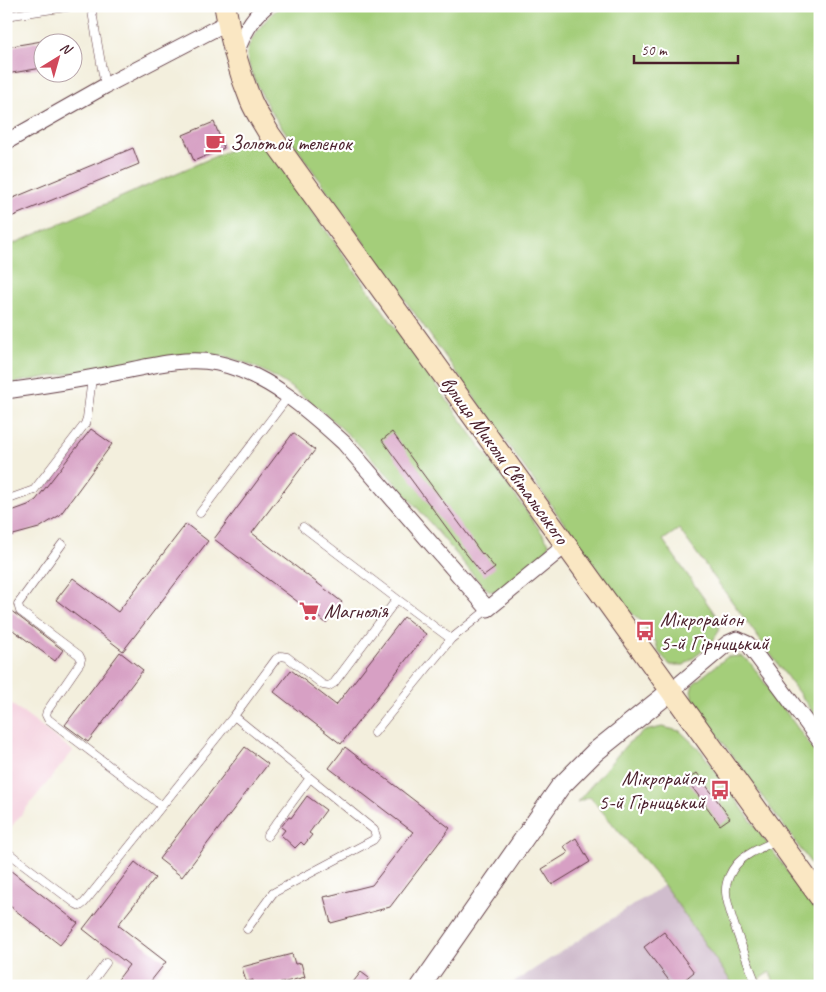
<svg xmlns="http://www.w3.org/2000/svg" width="826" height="992" font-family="Caveat,sans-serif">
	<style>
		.built { fill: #f4cfdd }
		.industrial { fill: #d0bdcd }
		.green { fill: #a4ce7a; stroke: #777652 }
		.building { fill: #d7a0c4 }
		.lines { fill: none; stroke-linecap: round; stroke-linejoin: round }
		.service-casing { stroke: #633e46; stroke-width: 9 }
		.minor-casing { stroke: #633e46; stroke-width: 17 }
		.tertiary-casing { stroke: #633e46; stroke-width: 21 }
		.secondary-casing { stroke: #633e46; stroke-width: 23 }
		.service { stroke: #fff; stroke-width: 8 }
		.minor { stroke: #fff; stroke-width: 15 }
		.tertiary { stroke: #fff; stroke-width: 19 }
		.secondary { stroke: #fae7c3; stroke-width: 21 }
		.labels { text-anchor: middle; stroke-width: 4.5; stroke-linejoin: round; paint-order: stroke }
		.poi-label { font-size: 21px; fill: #4a1f2b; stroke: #fff; text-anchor: start }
		.street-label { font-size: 21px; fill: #4a1f2b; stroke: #fff }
	</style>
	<rect width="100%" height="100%" fill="#fff"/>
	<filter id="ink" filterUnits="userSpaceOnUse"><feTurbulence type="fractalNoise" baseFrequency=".02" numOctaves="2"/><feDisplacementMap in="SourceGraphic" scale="10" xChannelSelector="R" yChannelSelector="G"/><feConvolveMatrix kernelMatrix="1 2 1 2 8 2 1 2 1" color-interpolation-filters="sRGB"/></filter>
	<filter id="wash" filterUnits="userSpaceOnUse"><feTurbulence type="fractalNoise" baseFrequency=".0096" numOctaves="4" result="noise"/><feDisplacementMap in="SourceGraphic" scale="20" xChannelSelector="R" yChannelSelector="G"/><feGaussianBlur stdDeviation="1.12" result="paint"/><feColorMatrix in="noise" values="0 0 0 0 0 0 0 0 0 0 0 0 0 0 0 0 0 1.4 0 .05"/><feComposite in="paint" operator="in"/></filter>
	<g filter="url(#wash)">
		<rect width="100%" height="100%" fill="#f3efdd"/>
		<path class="built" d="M6 700 73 751 6 833Z"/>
		<path class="industrial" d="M664 885 734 986H508L573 944Z"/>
		<path class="green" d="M281 6H820V722L679 529 663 540 719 620V631L710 645 684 665H670L658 651 656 642 640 620 623 606 269 109C263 96 246 66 247 53 248 40 270 13 281 6Z
			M263 142 549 543 547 553 499 591H490L482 585C421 513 313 370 217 355 188 351 158 359 130 363 89 370 47 377 6 384V247L239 146Z
			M741 656 749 661 820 759V876L695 704 691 692 693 684 727 657Z
			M662 727 680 731 701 751 820 917V986H775L770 972 751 986H734L664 885 590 797 577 802 628 743 645 731Z"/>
		<g id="blocks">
			<path class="building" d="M42 41V68L6 74V47Z
				M214 122 224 148 194 161 183 135Z
				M133 148 139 164 6 219V201Z
				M91 429 112 444 60 515 39 528 6 537V513L28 505 36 500Z
				M392 432 482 554 483 553 495 568 484 576 463 550 382 440Z
				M293 433 315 450 252 533 342 602 326 623 214 539Z
				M186 524 208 541 123 651 56 600 73 578 118 612Z
				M6 607 63 650 55 661 6 625Z
				M404 617 426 634 341 744 274 692 291 670 336 705Z
				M120 652 143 670 88 742 65 725Z
				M245 747 268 764 182 877 159 859Z
				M345 747 450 828 390 907 331 923 324 897 372 885 413 832 329 768Z
				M697 773 730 818 720 825 687 780Z
				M307 796 326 810 309 833 312 835 304 845 301 842 295 848 281 835 285 830 281 827 289 817 291 818Z
				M576 838 590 862 552 885 542 869 568 853 564 846Z
				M135 862 155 878 118 925 166 962 147 986H113L129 965 83 929Z
				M6 867 78 923 60 945 6 903Z
				M664 932 694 972 677 986H673L644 947Z
				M292 954 295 964 301 963 305 977 270 986H254L253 980 246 982 242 967Z
				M361 972 369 978 363 986H350Z"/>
		</g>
	</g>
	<g filter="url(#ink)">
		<use href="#blocks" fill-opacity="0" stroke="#633e46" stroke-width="1"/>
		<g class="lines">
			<defs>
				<path id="service" d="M91 6 105 86
					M6 16 73 6
					M6 500 34 490 85 424 87 418 92 378
					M200 513 288 397
					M303 527 397 599
					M62 544 18 604 20 611 79 655 81 659 80 663 47 711 46 715 48 719 162 806
					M234 716 374 830 376 836 373 840 273 893 247 929
					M374 733 451 639
					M267 836 310 778
					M6 851 76 904 80 906 84 903 234 716 276 659 281 656 287 657 323 685 329 686 334 683 397 599 451 639 488 609
					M89 986 106 963
					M757 986C750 968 724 904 726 889 726 881 731 871 736 865 746 853 763 847 776 841"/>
				<path id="minor" d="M236 53C243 35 251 19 266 6
					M6 142 105 86 228 22
					M6 391C43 386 79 380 115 373 147 367 184 356 217 363 266 373 308 410 344 443L488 609 566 545
					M671 691 728 643 737 639 748 644 820 741"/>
				<path id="tertiary" d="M421 986 560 787 595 752 671 691"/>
				<path id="secondary" d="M225 6C230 37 239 72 251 101 256 113 264 124 270 135L820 897"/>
			</defs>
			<use href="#service" class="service-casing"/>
			<use href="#minor" class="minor-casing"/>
			<use href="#tertiary" class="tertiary-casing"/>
			<use href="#secondary" class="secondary-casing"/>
			<use href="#service" class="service"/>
			<use href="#minor" class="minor"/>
			<use href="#tertiary" class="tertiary"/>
			<use href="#secondary" class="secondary"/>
		</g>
	</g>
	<defs>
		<symbol id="cafe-bare" viewBox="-9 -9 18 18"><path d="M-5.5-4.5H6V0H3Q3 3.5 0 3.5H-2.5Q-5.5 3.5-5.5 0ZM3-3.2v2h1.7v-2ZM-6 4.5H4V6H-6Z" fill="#d1495b" stroke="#fff" stroke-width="2.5" paint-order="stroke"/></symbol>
		<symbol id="supermarket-bare" viewBox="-9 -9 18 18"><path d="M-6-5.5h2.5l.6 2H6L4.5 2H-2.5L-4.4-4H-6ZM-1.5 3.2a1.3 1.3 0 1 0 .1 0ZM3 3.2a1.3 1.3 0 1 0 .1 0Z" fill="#d1495b" stroke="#fff" stroke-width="2.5" paint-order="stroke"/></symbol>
		<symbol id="bus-bare" viewBox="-9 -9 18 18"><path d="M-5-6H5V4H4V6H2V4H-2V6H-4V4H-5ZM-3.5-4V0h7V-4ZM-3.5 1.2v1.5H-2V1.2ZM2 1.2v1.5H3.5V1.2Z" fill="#d1495b" stroke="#fff" stroke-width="2.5" paint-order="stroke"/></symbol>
	</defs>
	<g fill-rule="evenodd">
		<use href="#cafe-bare" x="201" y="129" width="28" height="28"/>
		<use href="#supermarket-bare" x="295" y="597" width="28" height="28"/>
		<use href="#bus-bare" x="631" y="617" width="28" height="28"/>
		<use href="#bus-bare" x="706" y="776" width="28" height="28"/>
	</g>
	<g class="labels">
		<g class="poi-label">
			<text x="230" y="150">Золотой теленок</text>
			<text x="324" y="618">Магнолія</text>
			<text x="660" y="626">Мiкрорайон<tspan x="660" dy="24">5-й Гiрницький</tspan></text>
			<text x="705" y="785" text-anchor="end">Мікрорайон<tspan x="705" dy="24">5-й Гірницький</tspan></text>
		</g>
		<g class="street-label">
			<text transform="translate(505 460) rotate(54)" y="7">вулиця Миколи Світальського</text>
		</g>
	</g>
	<rect width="826" height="992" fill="none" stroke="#fff" stroke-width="25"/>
	<g transform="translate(58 58) rotate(37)"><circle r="24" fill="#ffffff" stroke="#b7a5aa"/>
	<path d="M0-4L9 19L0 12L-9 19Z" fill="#d1495b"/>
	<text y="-8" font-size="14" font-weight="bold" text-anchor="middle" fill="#4a1f2b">N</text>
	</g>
	<path d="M634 55v8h104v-8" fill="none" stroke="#4a1f2b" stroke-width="2.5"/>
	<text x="641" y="55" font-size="15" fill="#4a1f2b" stroke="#ffffff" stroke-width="4" paint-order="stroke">50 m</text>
</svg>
